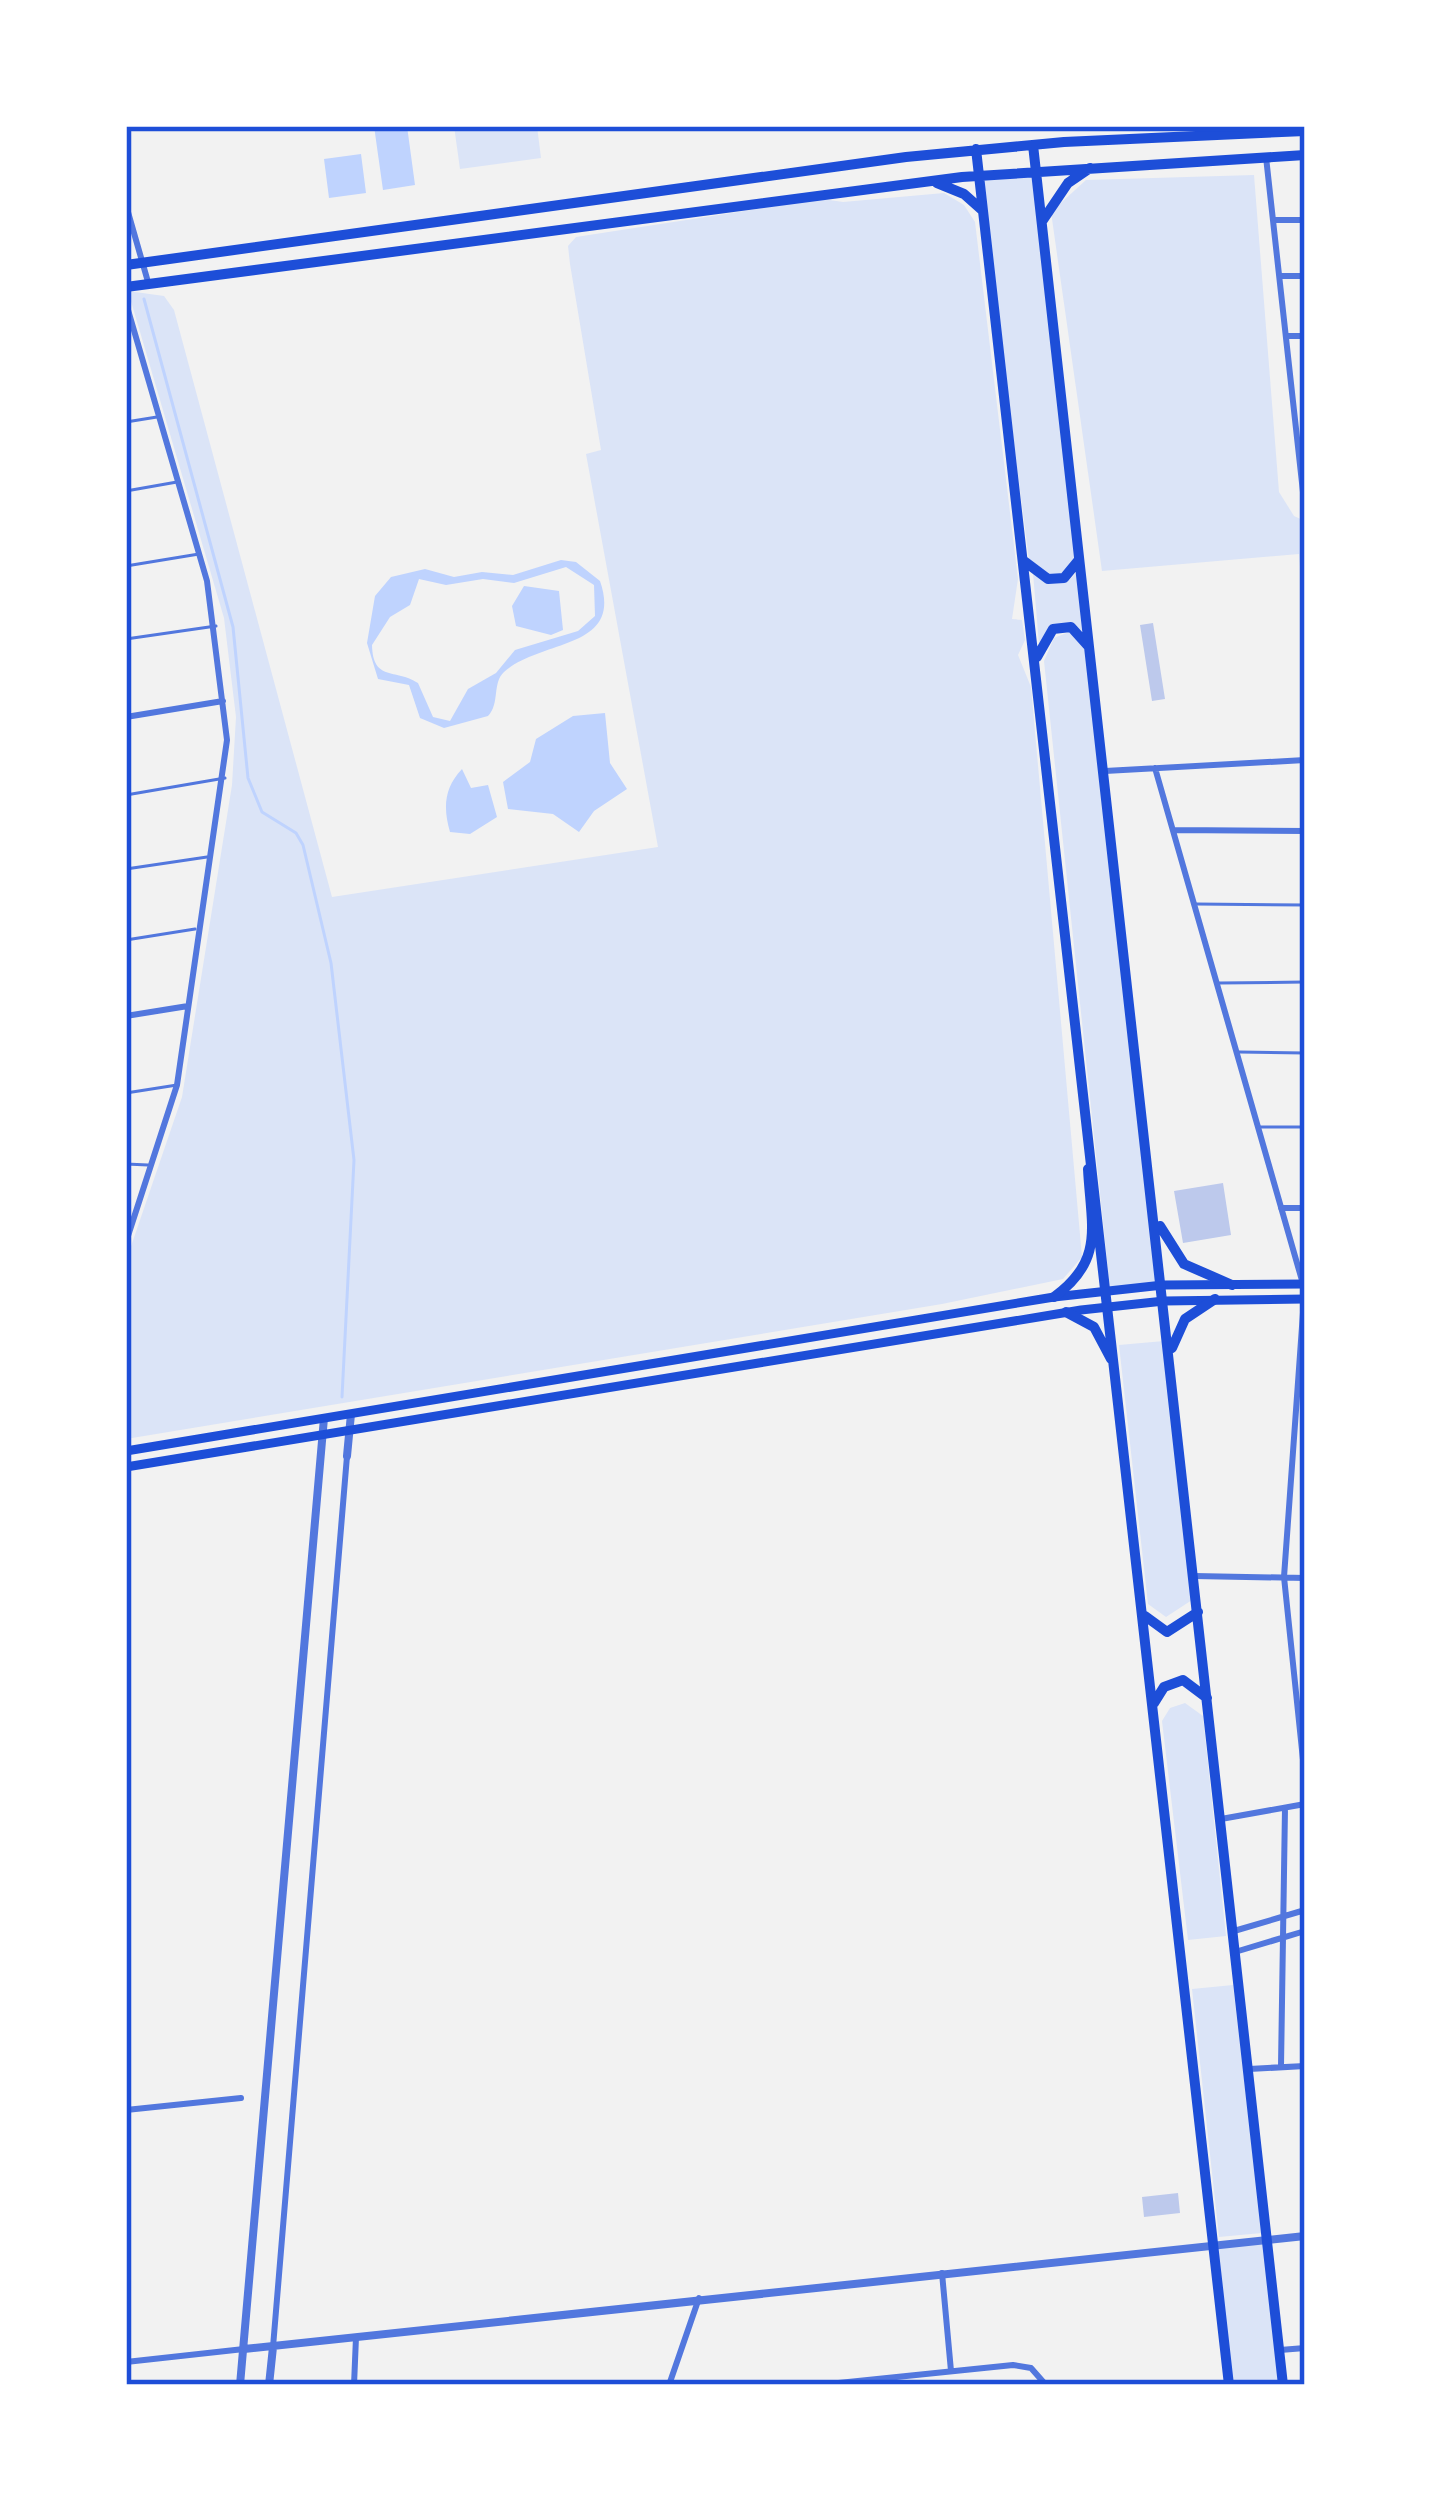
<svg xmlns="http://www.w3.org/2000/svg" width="1431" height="2511" font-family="Poppins,sans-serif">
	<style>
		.green { fill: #dbe4f7 }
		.water { fill: #bfd3fe; fill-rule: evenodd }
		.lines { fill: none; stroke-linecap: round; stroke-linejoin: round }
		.stream { stroke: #bfd3fe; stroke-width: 3 }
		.building { fill: #bdc9ec }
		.service { stroke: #5277de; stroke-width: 3 }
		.minor { stroke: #5277de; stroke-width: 6 }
		.tertiary { stroke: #5277de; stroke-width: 8 }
		.secondary { stroke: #1d4ed8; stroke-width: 9 }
		.primary { stroke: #1d4ed8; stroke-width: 10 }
		.neatline { fill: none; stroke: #1d4ed8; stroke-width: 4.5 }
	</style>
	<rect width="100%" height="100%" fill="#f2f2f2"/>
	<path class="green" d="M454 126H537L541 158 460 169Z
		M1033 171 1079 554 1074 568 1049 578 1029 560 980 176Z
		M1254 175 1279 492 1294 516 1305 521V629L1299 554 1102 571 1051 212 1086 180Z
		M944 193 964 205 975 222 1018 579 1012 619 1022 620 1025 640 1018 655 1031 687 1082 1257 1063 1279 942 1304 126 1439V1261L182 1097 232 785 236 717 224 618 128 291 164 296 174 310 332 897 658 847 586 454 601 450 570 264 568 246 576 237 822 199 843 202Z
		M1081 568 1088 635 1053 628 1039 644 1033 573 1067 582Z
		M1069 632 1086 650 1162 1284 1110 1288 1044 661 1054 638Z
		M1164 1341 1192 1600 1166 1617 1148 1604 1119 1345Z
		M1185 1703 1203 1716 1226 1936 1188 1940 1162 1721 1170 1708Z
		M1233 1985 1262 2233 1219 2237 1192 1989Z
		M1267 2241 1283 2385H1229L1216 2244Z"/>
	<path class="water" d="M374 126H407L415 185 383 190Z
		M361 154 366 193 329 198 324 159Z
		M561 560 576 562 600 581C624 650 540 639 504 672 492 683 500 704 488 716L444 728 420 718 409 685 378 679 367 643 375 596 391 577 425 569 454 577 482 572 513 575ZM566 567 594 585 595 616 578 631 515 650 496 673 468 689 450 721 433 717 418 683C395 668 373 682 372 645L390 617 410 605 419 579 446 585 483 579 514 583Z
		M524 586 559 591 563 630 551 635 516 626 512 606Z
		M605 713 610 763 627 789 594 811 579 832 553 814 508 809 503 782 530 762 536 739 573 716Z
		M462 769 471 788 488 785 497 817 470 834 450 832C443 808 444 788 462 769Z"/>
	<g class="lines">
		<path class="stream" d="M126 237 128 244
			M144 299 233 627 248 778 262 812 296 833 303 845 331 963 354 1160 342 1397"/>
	</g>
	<path class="building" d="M1153 623 1165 699 1152 701 1140 625Z
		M1223 1183 1231 1235 1183 1243 1174 1191Z
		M1178 2193 1180 2213 1144 2217 1142 2197Z"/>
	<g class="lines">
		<path class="service" d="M126 422 157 417
			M126 491 177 482
			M126 566 199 554
			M126 639 216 626
			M126 795 225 778
			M126 869 207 857
			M1196 904 1305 905
			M126 940 195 929
			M1219 983 1305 982
			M1239 1052 1305 1053
			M126 1093 177 1085
			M1259 1127H1305
			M126 1164 148 1165"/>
		<path class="minor" d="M1266 157 1305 510
			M126 205 148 282
			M1273 220H1305
			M1280 276H1305
			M126 303 207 581 227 740 177 1085 126 1242
			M1287 336H1305
			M126 717 223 701
			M1155 768 1303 1284
			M1105 771 1305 760
			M1173 830 1305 831
			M126 1016 188 1006
			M1281 1208H1305
			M1304 1299 1284 1577 1305 1779
			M1194 1576 1305 1578
			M1221 1819 1305 1804
			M1234 1931 1305 1910
			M1235 1952 1305 1931
			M1281 2066 1285 1808
			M1249 2069 1305 2066
			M126 2110 241 2098
			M942 2273 951 2371
			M273 2347 347 1456
			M1280 2350 1305 2348
			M126 2362 244 2349
			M354 2385 356 2337
			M669 2385 699 2298
			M819 2385 1013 2365 1031 2368 1046 2385"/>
		<path class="tertiary" d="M347 1456 351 1414
			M244 2349 1305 2236
			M240 2385 324 1418
			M269 2385 273 2347"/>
		<path class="secondary" d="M126 1451 1054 1297 1163 1285 1305 1284
			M126 1467 1081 1310 1164 1301 1305 1299"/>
		<path class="primary" d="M1033 145 1283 2385
			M976 149 1229 2385
			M937 183 964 194 982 210
			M1043 220 1068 183 1090 168
			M126 265 906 157 1064 142 1305 131
			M126 287 962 177 1305 155
			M1024 561 1048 579 1064 578 1078 561
			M1037 657 1053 629 1071 627 1089 647
			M1160 1226 1184 1264 1232 1285
			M1054 1297C1105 1260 1091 1226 1088 1169
			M1066 1312 1094 1327 1111 1359
			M1172 1348 1185 1319 1215 1299
			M1145 1616 1167 1632 1198 1612
			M1154 1703 1164 1687 1183 1680 1207 1698"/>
	</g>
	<rect width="1431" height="2511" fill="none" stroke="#ffffff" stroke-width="258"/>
	<rect x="129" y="129" width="1173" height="2253" class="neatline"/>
</svg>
